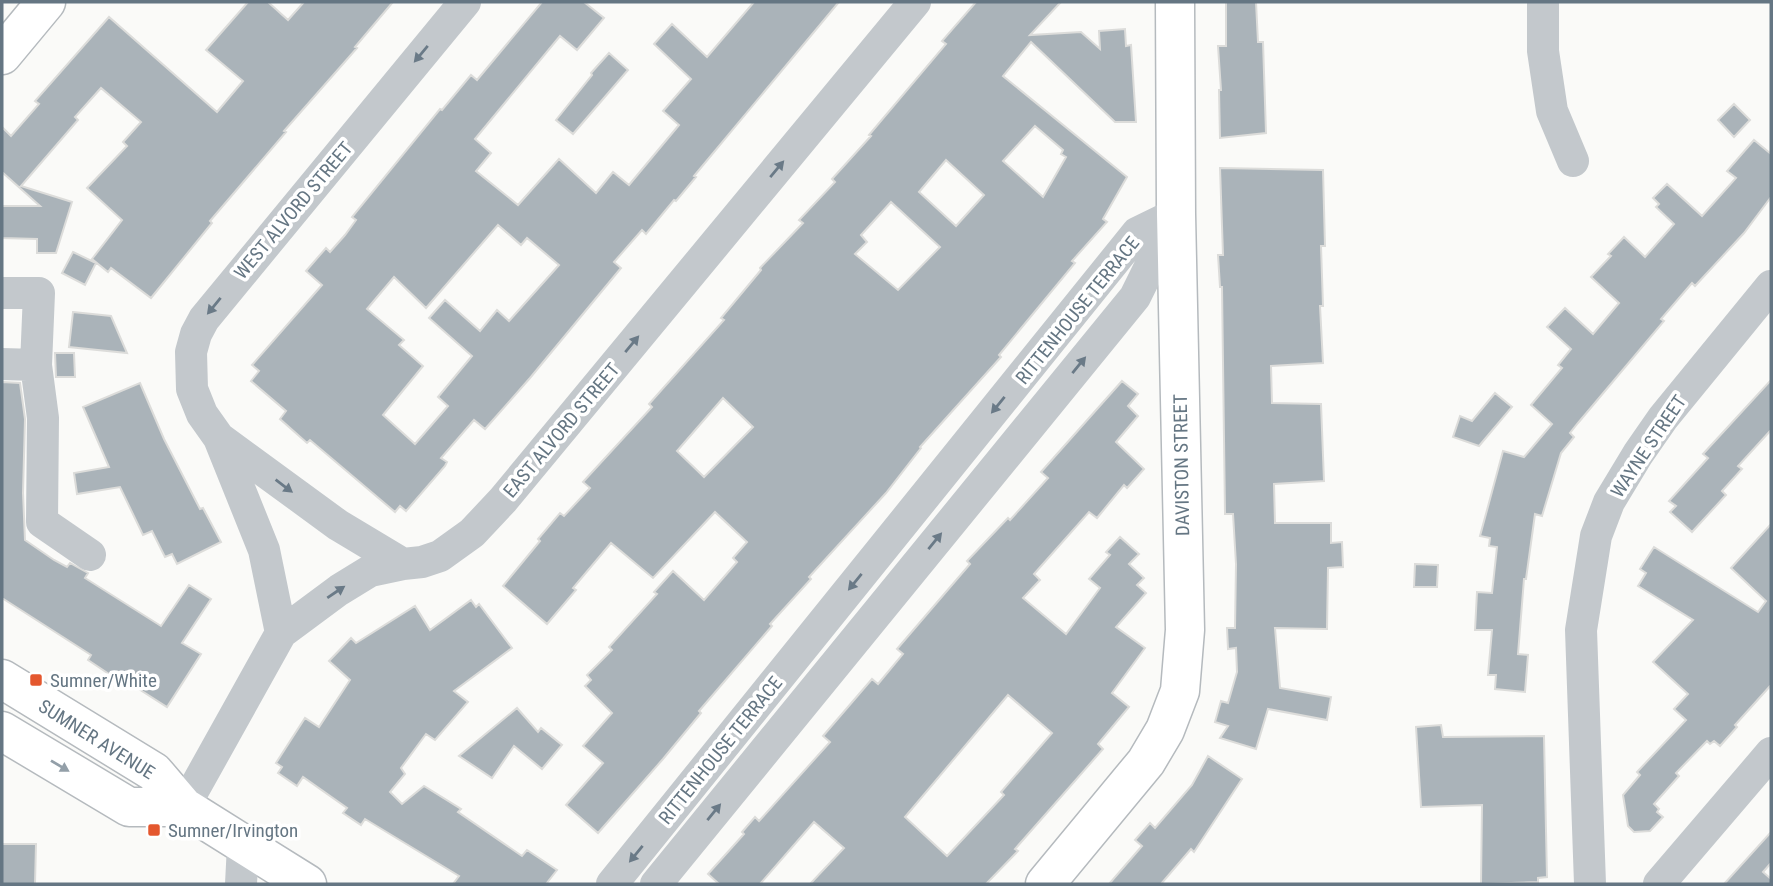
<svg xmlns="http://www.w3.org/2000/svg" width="1773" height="886" font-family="'Roboto Condensed',sans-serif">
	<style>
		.building { fill: #aab3b9; stroke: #dcdcda; stroke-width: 2; fill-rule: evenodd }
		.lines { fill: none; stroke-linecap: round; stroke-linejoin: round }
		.major-casing { stroke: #b5babe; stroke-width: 41 }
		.minor { stroke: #c3c8cc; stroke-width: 32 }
		.major { stroke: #fff; stroke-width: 38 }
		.oneway { fill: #6a7a87 }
		.oneway2 { fill: #939fa8 }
		.poi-dot { fill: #e4572e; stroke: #fff; stroke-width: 2.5 }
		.labels { text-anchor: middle; stroke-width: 7; stroke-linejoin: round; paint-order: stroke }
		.street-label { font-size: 19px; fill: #657683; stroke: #fff }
		.poi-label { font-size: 19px; fill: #657683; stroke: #fff; text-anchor: start }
	</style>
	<rect width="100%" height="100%" fill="#fafaf8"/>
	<path class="building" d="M248 2H268L288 20 304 2H393L355 47 357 48 284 131 286 132 210 221 212 223 151 298 111 268 108 272 92 259 122 220 87 188 127 146 123 142 141 122 101 88 75 117 78 120 21 186 72 202 56 253H37V239L2 238V206H40L2 172V127L11 136 39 104 35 101 109 17 217 112 243 81 206 50Z
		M542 2H584L604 18 577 50 560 36 475 139 491 153 476 171 518 205 559 159 596 193 613 172 629 185 679 125 663 111 691 79 654 44 672 24 707 57 754 2H839L694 176 696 177 676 201 674 200 646 234 642 230 614 262 621 268 530 378 485 429 474 420 441 458 447 462 445 466 406 511 400 506 395 512 310 440 307 443 280 419 286 411 251 381 259 371 252 365 322 285 306 271 326 248 330 252 345 235 356 220 352 217 440 109 442 110 471 75 477 80ZM498 225 521 245 527 238 559 265 509 321 497 310 480 331 445 300 429 318 472 356 438 397 448 406 415 444 383 415 423 366 399 345 404 340 367 309 394 277 426 308Z
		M976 2H1061L1030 35 1081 32 1100 49 1099 31 1125 29 1126 46 1131 45 1136 122H1115L1031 42 1003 76 1127 177 1103 219 1107 222 1072 261 1075 263 999 355 1001 357 920 447 921 448 886 493 809 577 811 579 770 624 772 626 699 711 701 713 663 759 598 833 566 805 603 763 583 746 612 713 585 686 591 680 587 675 612 650 609 647 657 594 654 592 673 571 704 600 737 562 733 558 747 542 715 512 653 578 611 543 573 588 576 590 547 624 503 586 540 541 538 539 560 513 564 516 590 488 583 482 652 407 649 404 724 320 721 318 761 270 760 268 803 223 799 220 835 182 832 179 871 136 869 135 946 44 942 41ZM1035 126 1063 150 1061 154 1066 157 1043 197 1003 161ZM946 160 984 195 956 226 919 192ZM891 202 940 247 898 290 855 254 867 242 861 235ZM723 398 753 427 704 477 677 451Z
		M1226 2H1256L1258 42H1263L1266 133 1220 138 1219 90H1221L1218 46H1226Z
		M609 53 628 70 573 134 556 120 592 75 591 73Z
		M1734 104 1750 120 1734 137 1718 120Z
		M1754 140 1771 154V197L1744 233 1695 286 1692 283 1661 319 1664 321 1578 423 1570 433 1574 437 1561 453 1542 516 1535 514 1526 579H1524L1518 654 1528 655 1525 692 1495 689 1496 675H1488L1492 630H1475L1477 592 1492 593 1497 547 1489 546 1490 538 1480 536 1503 451 1524 457 1552 424 1531 405 1562 368 1558 365 1571 349 1547 327 1565 308 1593 334 1619 303 1591 277 1611 256 1608 254 1624 237 1645 257 1674 224 1656 207 1659 204 1653 198 1667 184 1702 216 1736 178 1727 171Z
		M1220 168 1323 170 1325 246H1321L1323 306H1320L1323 363 1271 366 1272 403 1321 404 1324 481 1274 484 1275 523H1331V543L1342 542 1343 567 1328 568 1327 629 1275 628 1280 688 1331 697 1327 720 1268 709 1256 749 1220 738 1228 726 1215 722 1221 701 1228 703 1237 672 1236 648 1228 649 1227 628H1235L1236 564 1233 514H1225L1222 287H1220L1218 255H1223Z
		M73 252 96 263 85 285 62 273Z
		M73 312 111 316 127 353 69 347Z
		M55 353H74L75 377H56Z
		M1771 380V430L1738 466 1742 469 1722 491 1726 495 1692 532 1670 512 1676 506 1669 501 1708 458 1703 454Z
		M1122 381 1138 394 1128 406 1138 416 1116 442 1144 469 1127 488 1124 485 1097 518 1089 512 1034 574 1040 580 1023 598 1066 634 1100 588 1089 579 1110 555 1106 552 1120 537 1139 554 1129 564 1144 578 1137 585 1146 593 1116 627 1145 648 1112 693 1129 707 1098 744 1103 749 1015 849 1018 851 986 884H810L844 848 814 822 760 884H719L708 874 744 834 742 832 755 817 759 821 830 742 823 736 872 679 878 684 903 654 897 649 970 564 967 561 1008 518 1010 520 1048 478 1041 472ZM1008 695 1052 733 1001 792 1004 795 947 856 905 817Z
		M2 382 20 383 25 419 23 493 25 540 54 560 67 567 70 563 88 573 85 578 161 626 189 585 211 599 182 643 201 654 167 707 120 677 118 680 88 660 91 655 2 598Z
		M140 383 164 439 200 509 203 508 221 542 177 564 172 554 165 557 152 531 143 535 120 487 77 494 74 473 109 467 83 407Z
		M1495 393 1512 407 1479 446 1453 437 1460 416 1472 421Z
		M1771 524V685L1735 725 1737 727 1720 746 1714 741 1710 744 1707 741 1676 773 1679 776 1654 804 1659 809 1657 812 1663 817 1650 831 1634 832 1628 826 1623 795 1640 775 1637 772 1686 720 1674 709 1688 694 1653 662 1693 620 1638 586 1646 573 1640 569 1654 547 1758 612 1766 601 1731 568Z
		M1415 564 1438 565 1437 587H1414Z
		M471 600 476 607 479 604 512 648 454 691 468 702 435 740 426 734 401 768 405 774 390 792 402 804 424 786 461 809 458 812 522 856 527 850 557 870 546 884H453L459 876 365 819 361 825 343 813 347 808 303 777 297 786 278 773 282 767 276 763 305 718 319 727 350 680 329 661 351 638 356 643 415 606 430 630Z
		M517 708 538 732 541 728 562 745 542 769 514 746 492 778 459 756Z
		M1441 725 1443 737 1544 736 1547 877 1538 878V882L1481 884 1482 805 1421 807 1416 727Z
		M1208 756 1242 779 1194 852 1191 849 1161 884H1109L1142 846 1135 840 1150 823 1155 828 1192 785Z
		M1771 832V863L1763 872 1771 879V884H1724Z
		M2 844H36L35 884H2Z"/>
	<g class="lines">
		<defs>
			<path id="major" d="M2 55 46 2
				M2 679 154 772 184 807 307 884
				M2 731 129 807H184
				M1045 884 1146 762 1165 730 1180 691 1185 630 1176 214 1175 2"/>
		</defs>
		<use href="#major" class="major-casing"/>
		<path class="minor" d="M1543 2V51L1552 111 1573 161
			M2 293H39L36 365 2 364
			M36 365 43 418 42 522 90 555
			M219 438 264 550 281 633
			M403 564 338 525 219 438 202 414 192 389 191 352 196 334 204 319 465 2
			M184 807 281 633 339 590 370 571 403 564 422 562 440 556 472 533 503 500 915 2
			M241 884 243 845
			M612 884 1137 233 1176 214
			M656 884 1135 297 1176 214
			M1590 884 1581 630 1596 536 1609 502 1638 454 1663 418 1771 286
			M1659 884 1771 753"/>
		<use href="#major" class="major"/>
	</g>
	<defs><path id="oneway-solid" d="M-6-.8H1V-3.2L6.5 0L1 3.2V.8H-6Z" transform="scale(1.75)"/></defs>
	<g class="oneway">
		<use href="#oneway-solid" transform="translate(421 54) rotate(130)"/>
		<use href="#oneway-solid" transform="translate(777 169) rotate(-50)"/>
		<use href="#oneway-solid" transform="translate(214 306) rotate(129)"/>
		<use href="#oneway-solid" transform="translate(632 344) rotate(-50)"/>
		<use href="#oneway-solid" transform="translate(1079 365) rotate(-51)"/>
		<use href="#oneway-solid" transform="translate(998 405) rotate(129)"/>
		<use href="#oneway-solid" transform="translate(284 486) rotate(37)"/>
		<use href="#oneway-solid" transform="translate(935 541) rotate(-51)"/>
		<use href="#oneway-solid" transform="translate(855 582) rotate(129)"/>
		<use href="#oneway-solid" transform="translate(336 592) rotate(-34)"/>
		<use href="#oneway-solid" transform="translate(714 812) rotate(-51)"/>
		<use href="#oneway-solid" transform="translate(636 854) rotate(129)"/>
	</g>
	<use class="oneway2" href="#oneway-solid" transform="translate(60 766) rotate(31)"/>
	<g class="poi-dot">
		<rect x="29" y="673" width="14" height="14" rx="3.5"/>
		<rect x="147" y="823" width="14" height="14" rx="3.5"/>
	</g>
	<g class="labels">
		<g class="street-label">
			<text transform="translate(293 210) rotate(-50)" y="7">WEST ALVORD STREET</text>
			<text transform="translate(1077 310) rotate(-51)" y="7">RITTENHOUSE TERRACE</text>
			<text transform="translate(561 430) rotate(-50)" y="7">EAST ALVORD STREET</text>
			<text transform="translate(1648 446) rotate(-56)" y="7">WAYNE STREET</text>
			<text transform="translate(1181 465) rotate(-91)" y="7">DAVISTON STREET</text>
			<text transform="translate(97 739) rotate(32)" y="7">SUMNER AVENUE</text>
			<text transform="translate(720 750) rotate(-51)" y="7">RITTENHOUSE TERRACE</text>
		</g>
		<g class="poi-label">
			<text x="50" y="687">Sumner/White</text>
			<text x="168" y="837">Sumner/Irvington</text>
		</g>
	</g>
	<rect width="1773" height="886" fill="none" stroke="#657683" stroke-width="7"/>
</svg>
